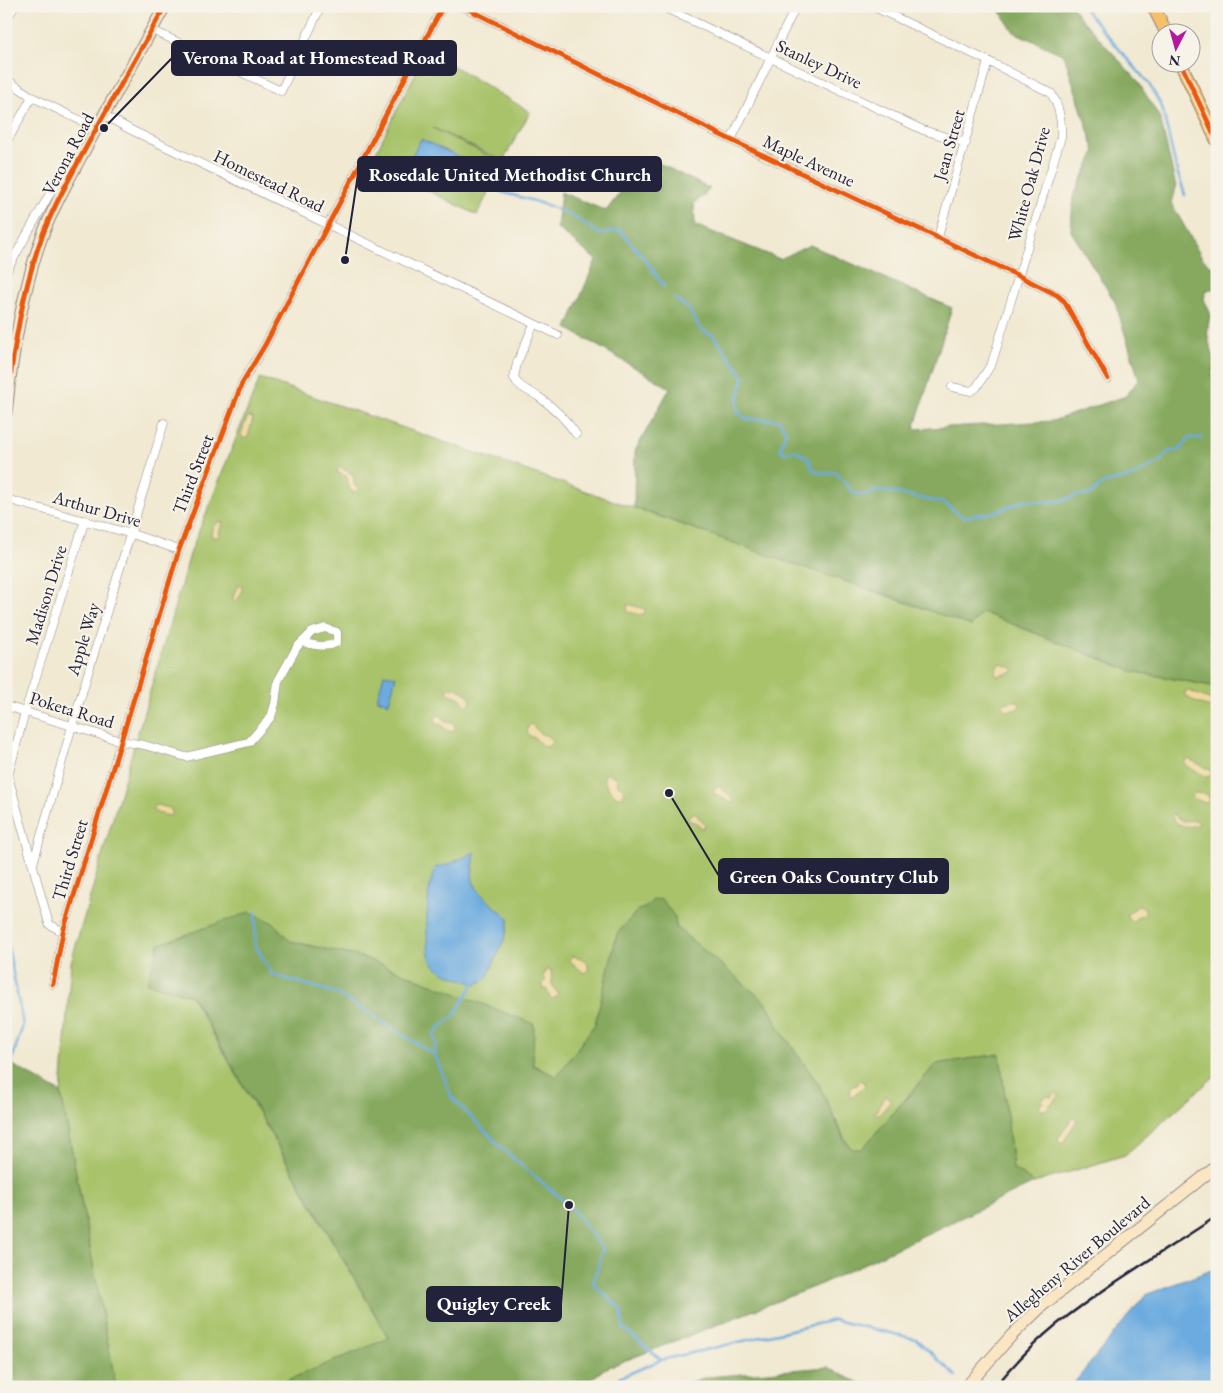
<svg xmlns="http://www.w3.org/2000/svg" width="1223" height="1393" font-family="'EB Garamond',serif">
	<style>
		.green { fill: #a8c36a; stroke: #657252 }
		.forest { fill: #86a95e; stroke: #54664c }
		.sand { fill: #eeda9e; stroke: #887e6c }
		.water { fill: #6cabdf; stroke: #47668d }
		.lines { fill: none; stroke-linecap: round; stroke-linejoin: round }
		.stream { stroke: #6cabdf; stroke-width: 2.5 }
		.street-casing { stroke: #8a8686; stroke-width: 9 }
		.secondary-casing { stroke: #8a8686; stroke-width: 13 }
		.primary-casing { stroke: #8a8686; stroke-width: 14 }
		.street { stroke: #fff; stroke-width: 8 }
		.secondary { stroke: #fbe6c4; stroke-width: 11 }
		.primary { stroke: #f6c06b; stroke-width: 12 }
		.rail { stroke: #22223b; stroke-width: 2.5 }
		.cycleway-casing { stroke: #f7f3e8; stroke-width: 8 }
		.cycleway { stroke: #e8590c; stroke-width: 5 }
		.labels { text-anchor: middle; stroke-width: 4.5; stroke-linejoin: round; paint-order: stroke }
		.street-label { font-size: 18px; fill: #22223b; stroke: #f7f3e8 }
		.leader { fill: none; stroke: #22223b; stroke-width: 2 }
		.callout-dot { fill: #22223b; stroke: #f7f3e8; stroke-width: 2 }
		.callout { fill: #22223b; stroke: #22223b; stroke-width: 2 }
		.callout-label { font-size: 19px; text-anchor: middle; font-weight: bold; fill: #fff }
	</style>
	<rect width="100%" height="100%" fill="#f7f3e8"/>
	<filter id="ink" filterUnits="userSpaceOnUse"><feTurbulence type="fractalNoise" baseFrequency=".02" numOctaves="2"/><feDisplacementMap in="SourceGraphic" scale="10" xChannelSelector="R" yChannelSelector="G"/><feConvolveMatrix kernelMatrix="1 2 1 2 8 2 1 2 1" color-interpolation-filters="sRGB"/></filter>
	<filter id="wash" filterUnits="userSpaceOnUse"><feTurbulence type="fractalNoise" baseFrequency=".0096" numOctaves="4" result="noise"/><feDisplacementMap in="SourceGraphic" scale="20" xChannelSelector="R" yChannelSelector="G"/><feGaussianBlur stdDeviation="1.12" result="paint"/><feColorMatrix in="noise" values="0 0 0 0 0 0 0 0 0 0 0 0 0 0 0 0 0 1.4 0 .05"/><feComposite in="paint" operator="in"/></filter>
	<g filter="url(#wash)">
		<rect width="100%" height="100%" fill="#f1e9d2"/>
		<path class="green" d="M427 50 530 112 503 161 433 128 503 163 477 215 371 162Z
			M260 378 971 625 982 612 1131 671 1217 687V1074L1125 1155 1034 1183 1013 1169 1000 1054 936 1064 862 1149 852 1150 845 1139 819 1085 779 1028 769 1007 762 999 676 927 675 917 649 904 645 908 638 910 617 934 595 1024 557 1077 533 1065 365 958 290 941 273 923 147 982 191 996 389 1339 271 1387H116L61 1093 71 962 191 551Z"/>
		<path class="forest" d="M996 6H1072L1078 15 1137 80 1160 118 1176 187 1172 204 1202 258 1217 271V289L1206 290 1204 299 1211 315C1204 335 1209 342 1216 362 1212 374 1210 380 1217 391V687L1131 671 982 612 971 626 893 597 781 560 634 507 635 451 670 388 567 328 596 260 557 228 561 192 606 211 647 157 710 189 694 204 695 225 780 259 810 245 952 308 914 429 1052 421 1126 396 1139 379 1115 302 1071 231 1073 197 1095 152 1064 55 1014 32Z
			M661 899 675 917 676 927 762 999 769 1007 779 1028 819 1085 844 1139 852 1149H862L936 1064 1000 1054 1013 1169 1034 1183 821 1284 604 1369 582 1387H271L389 1338 192 996 147 983 159 944 250 912 273 923 290 941 365 958 534 1024 533 1065 557 1077 595 1024 617 934 638 910 645 908 653 900Z
			M6 1061 61 1093 116 1387H6Z
			M828 1367 867 1387H676L707 1377Z"/>
		<path class="sand" d="M250 417 253 418 248 437 243 439 241 434 247 418Z
			M339 466 353 475 355 486 358 488 357 492 350 491 347 477 337 472Z
			M218 522H222L223 524 220 529 219 537H212L211 534 213 527Z
			M238 585 242 587V592L236 602H234L233 596Z
			M628 604 645 609V613L640 615 628 612 627 608Z
			M999 663 1015 669 1013 672 997 676 995 673Z
			M449 687C458 688 466 691 471 699L470 704 466 706 459 697 447 693Z
			M1186 691H1189L1209 699 1213 702 1212 706C1203 707 1192 700 1184 695Z
			M1014 701 1019 702 1020 705 1017 709 1010 711 1003 708V703Z
			M438 715 442 716 446 722 455 724V728L453 732 445 730 443 726 436 723 435 718Z
			M531 724C535 727 536 730 540 733 545 736 549 735 553 741L548 747 542 746 535 738 530 736 527 732 528 727Z
			M1189 759 1210 770 1212 775 1207 777 1186 766 1184 761Z
			M608 773 617 778 618 785 624 789V794L620 798C613 795 604 785 604 777Z
			M718 786C723 790 733 797 734 802L732 803 713 793 715 787Z
			M1194 793 1207 794 1209 797V802L1205 803 1193 798 1191 796Z
			M156 805 170 808 172 812 170 816 157 813 152 809Z
			M695 813 705 825 704 827 700 828 697 823 690 821 688 818 689 815Z
			M1172 813 1182 821 1197 820 1199 824C1187 829 1176 826 1171 815Z
			M1138 906 1145 908V915L1138 916 1133 921 1128 919 1127 914Z
			M573 956C582 958 590 961 588 971L584 973 570 961 571 957Z
			M547 969 551 970 552 984 558 994 554 999 550 998 547 990 543 988V983L546 980 543 977Z
			M860 1080 864 1082 865 1086 851 1098 849 1094 852 1086 857 1085Z
			M1056 1093 1059 1096C1057 1100 1049 1105 1046 1110H1040L1039 1106 1042 1103 1043 1099 1047 1096 1051 1097Z
			M885 1096 889 1098 890 1101 884 1110 877 1115 875 1113Z
			M1073 1117 1075 1118 1077 1120 1063 1143 1061 1144 1058 1140 1059 1137Z"/>
		<path class="water" d="M421 139 466 160 458 178 411 157Z
			M384 674 396 676 389 703 377 699Z
			M475 852C475 860 471 872 473 880 477 896 499 908 509 919L506 935 489 974 486 979 476 984C462 979 443 975 433 964 424 952 427 906 429 890 430 882 433 875 436 867L447 865Z
			M1217 1268V1387H1071L1145 1295Z"/>
		<g class="lines">
			<path class="stream" d="M1082 6 1149 84 1162 107 1176 168 1185 195
				M501 192C536 201 571 210 599 234L620 230 643 257 664 286
				M1214 239 1217 243
				M674 298 689 309 701 330 713 335 744 377 737 401 738 413 747 419 779 420 786 431 780 449 785 453 795 450 809 459 813 470 824 474 835 472 854 493 864 495 877 491 891 492 944 503 963 517 996 512 1025 500 1039 502 1061 501 1079 495H1090L1104 483 1134 476 1160 461 1168 452 1182 449 1188 438H1202
				M256 912 255 945 273 975 336 993 435 1055 452 1098 507 1153 569 1205 603 1249 593 1284 621 1309 623 1328 661 1360 834 1320 916 1339 956 1376
				M6 936 23 1025 6 1078
				M435 1054 436 1044 434 1034 441 1026 453 1017 474 983
				M598 1387 661 1360"/>
		</g>
	</g>
	<g filter="url(#ink)">
		<g class="lines">
			<defs>
				<path id="street" d="M462 6 731 140 1019 276 1057 295 1064 301 1108 379
					M661 6 923 130 966 143
					M872 6 988 61 1051 93C1060 107 1062 121 1061 137L992 363 976 388 971 391 952 387
					M6 19 15 6
					M152 30 281 91 321 6
					M6 79 32 97 96 128
					M104 115 131 130 558 335
					M731 140 796 6
					M6 143 32 97
					M938 237 988 61
					M6 272 53 188 65 186
					M534 324 517 363 514 378C519 388 530 391 539 397 553 407 566 419 576 434
					M6 499 132 534 179 550
					M6 706 121 741 144 745 186 757 249 742 271 717 275 704 278 681 297 647 312 632 325 628 337 632V642C328 649 312 645 302 642
					M33 864 72 726 164 423
					M63 932 49 924 8 776 25 712 85 520
					M53 984 63 932 179 550 242 383 265 345 443 6"/>
				<path id="secondary" d="M6 413C12 356 21 296 40 242 51 211 68 181 83 153 110 103 138 55 165 6
					M966 1387 1011 1336 1042 1306 1217 1166"/>
				<path id="primary" d="M1153 6 1166 32
					M1180 62 1217 141"/>
			</defs>
			<use href="#street" class="street-casing"/>
			<use href="#secondary" class="secondary-casing"/>
			<use href="#primary" class="primary-casing"/>
			<use href="#street" class="street"/>
			<use href="#secondary" class="secondary"/>
			<use href="#primary" class="primary"/>
			<path class="rail" d="M995 1387C1013 1365 1034 1343 1056 1325 1107 1285 1163 1252 1217 1216"/>
			<defs>
				<path id="cycleway" d="M462 6 731 140 1019 276 1057 295 1064 301 1108 379
					M1180 62 1217 141
					M6 413C12 356 21 296 40 242 51 211 68 181 83 153 110 103 138 55 165 6
					M53 984 63 932 179 550 242 383 265 345 443 6"/>
			</defs>
			<use href="#cycleway" class="cycleway-casing"/>
			<use href="#cycleway" class="cycleway"/>
		</g>
	</g>
	<g class="labels">
		<g class="street-label">
			<text transform="translate(819 64) rotate(25)" y="6">Stanley Drive</text>
			<text transform="translate(949 145) rotate(-74)" y="6">Jean Street</text>
			<text transform="translate(68 154) rotate(-62)" y="6">Verona Road</text>
			<text transform="translate(809 161) rotate(25)" y="6">Maple Avenue</text>
			<text transform="translate(269 181) rotate(26)" y="6">Homestead Road</text>
			<text transform="translate(1029 184) rotate(-75)" y="6">White Oak Drive</text>
			<text transform="translate(193 474) rotate(-69)" y="6">Third Street</text>
			<text transform="translate(97 509) rotate(16)" y="6">Arthur Drive</text>
			<text transform="translate(46 595) rotate(-73)" y="6">Madison Drive</text>
			<text transform="translate(83 639) rotate(-73)" y="6">Apple Way</text>
			<text transform="translate(72 710) rotate(17)" y="6">Poketa Road</text>
			<text transform="translate(70 860) rotate(-73)" y="6">Third Street</text>
			<text transform="translate(1077 1259) rotate(-40)" y="6">Allegheny River Boulevard</text>
		</g>
	</g>
	<path class="leader" d="M104 128L172 58M345 260L358 174M669 793L719 876M569 1205L561 1304"/>
	<g class="callout-dot">
		<circle cx="104" cy="128" r="5"/>
		<circle cx="345" cy="260" r="5"/>
		<circle cx="669" cy="793" r="5"/>
		<circle cx="569" cy="1205" r="5"/>
	</g>
	<g class="callout">
		<rect x="172" y="41" width="284" height="34" rx="5"/>
		<rect x="358" y="157" width="303" height="34" rx="5"/>
		<rect x="719" y="859" width="229" height="34" rx="5"/>
		<rect x="427" y="1287" width="134" height="34" rx="5"/>
	</g>
	<g class="callout-label">
		<text x="314" y="64">Verona Road at Homestead Road</text>
		<text x="510" y="181">Rosedale United Methodist Church</text>
		<text x="834" y="883">Green Oaks Country Club</text>
		<text x="494" y="1310">Quigley Creek</text>
	</g>
	<rect width="1223" height="1393" fill="none" stroke="#f7f3e8" stroke-width="25"/>
	<g transform="translate(1176 48) rotate(186)"><circle r="24" fill="#f7f3e8" stroke="#a29fa3"/>
	<path d="M0-4L9 19L0 12L-9 19Z" fill="#b5179e"/>
	<text y="-8" font-size="14" font-weight="bold" text-anchor="middle" fill="#22223b">N</text>
	</g>
</svg>
